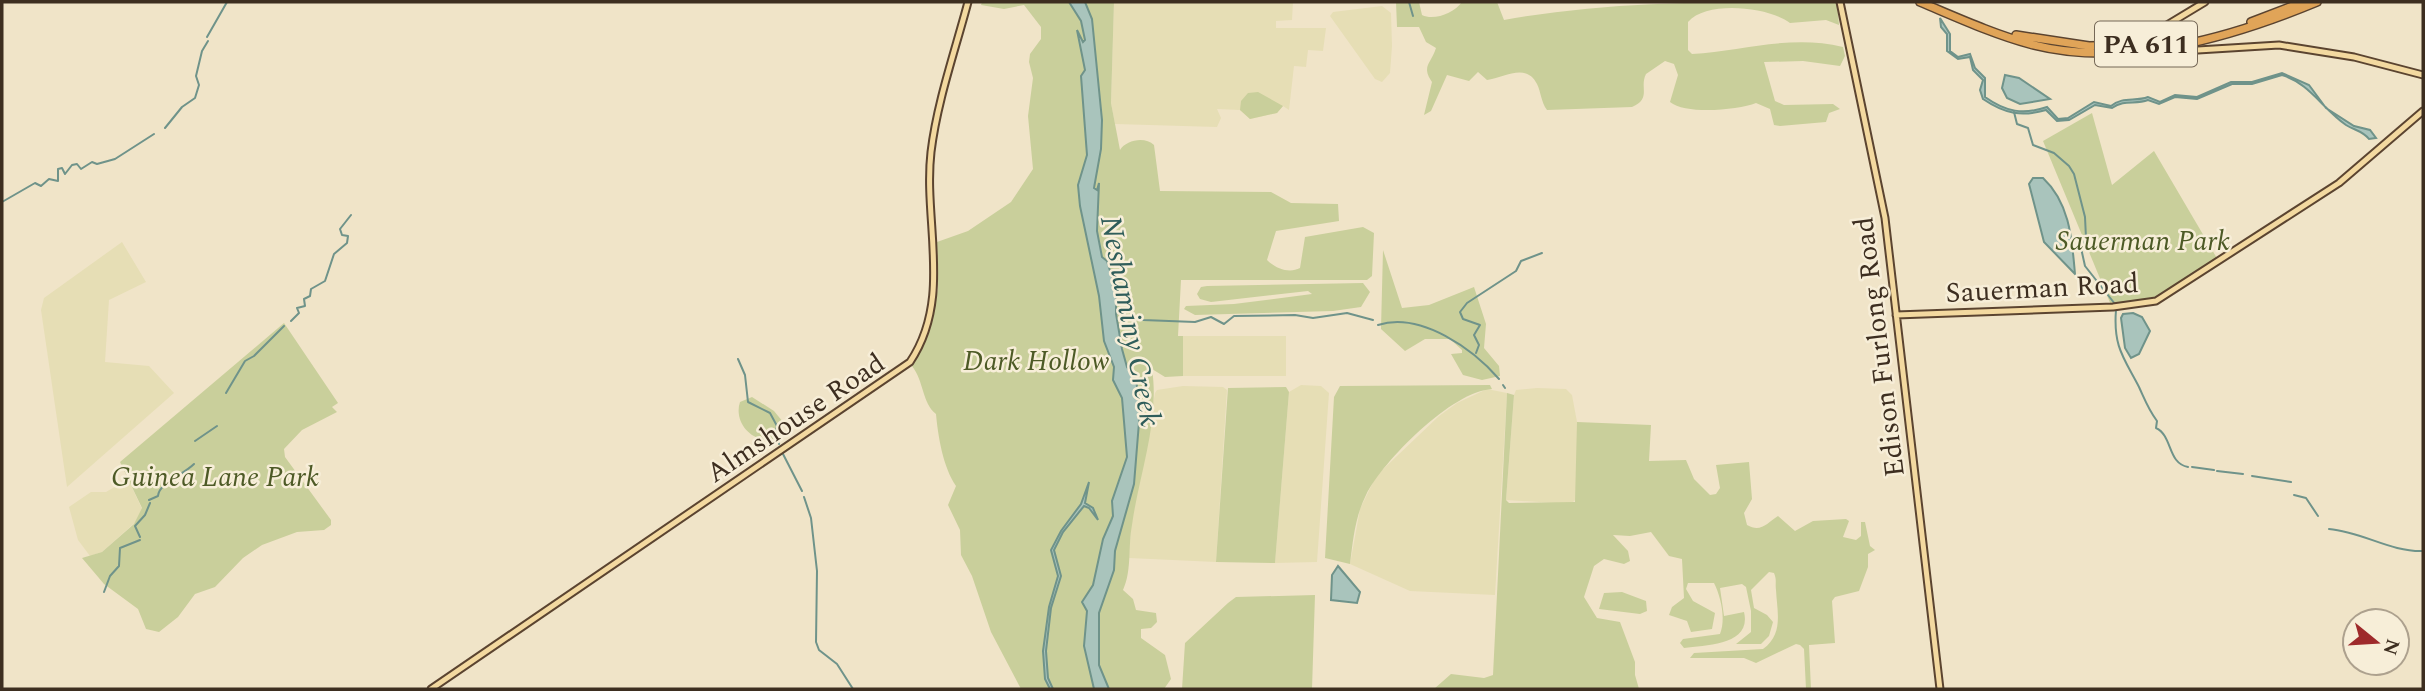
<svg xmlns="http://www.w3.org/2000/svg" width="2425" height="691" font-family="Spectral,serif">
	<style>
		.farmland { fill: #e6deb5 }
		.green { fill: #c9cf9b }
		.water { fill: #a9c4bc; stroke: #6f938a; stroke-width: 2 }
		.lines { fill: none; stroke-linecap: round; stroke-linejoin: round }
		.stream { stroke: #6f938a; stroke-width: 2 }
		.major-casing { stroke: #5b4430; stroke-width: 9 }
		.highway-casing { stroke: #5b4430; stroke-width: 10 }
		.major { stroke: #f3d9a0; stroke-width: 5 }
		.highway { stroke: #e0a458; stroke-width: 7 }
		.labels { text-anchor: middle; stroke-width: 5; stroke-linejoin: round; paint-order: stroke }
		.shield { fill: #f7eed8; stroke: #756857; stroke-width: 2 }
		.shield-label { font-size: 26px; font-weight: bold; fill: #3d2e20 }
		.park-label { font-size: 28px; font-style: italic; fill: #4d5a26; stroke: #f7eed8 }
		.street-label { font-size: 28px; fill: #3d2e20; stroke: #f7eed8 }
		.water-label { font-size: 30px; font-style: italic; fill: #2f5d5a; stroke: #f7eed8 }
	</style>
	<rect width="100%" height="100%" fill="#f0e4c8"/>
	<path class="farmland" d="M1114 2H1293L1292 20 1276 21V28H1326L1323 51 1308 50 1306 67 1294 66 1289 110 1283 106 1277 113 1250 119 1240 110 1217 109 1221 118 1217 127 1115 124 1111 103Z
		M1382 6 1391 13 1392 46 1390 73 1382 82 1375 79 1330 16 1333 12Z
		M122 242 146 282 109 300 105 362 149 366 174 393 67 487 41 310 44 298Z
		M1183 336H1286V376H1183Z
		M1301 385 1321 386 1329 393 1317 562 1275 563 1289 392Z
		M1183 386 1223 387 1227 390 1216 562 1129 558 1131 527 1155 393 1157 390Z
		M1537 388 1566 389 1572 395 1577 422V498L1571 504 1506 500 1514 395 1516 390Z
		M1487 389 1507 393 1495 595 1410 591 1350 564 1360 509 1376 476 1439 416 1457 403Z
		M128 479 142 509 140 518 102 552 90 556 78 540 69 507 91 492H106Z"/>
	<path class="green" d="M982 2H1114L1111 103 1120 150C1126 140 1145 136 1154 145L1160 191 1271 192 1291 203 1338 204 1339 221 1276 231 1267 260C1275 268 1289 274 1300 268L1305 237 1363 227 1374 233 1372 276 1367 280H1181L1178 336H1183V376L1165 377 1152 369C1160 421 1139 474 1132 525 1128 546 1132 571 1123 590L1133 599 1136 610 1156 613 1157 622 1151 628 1141 629V638L1165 655 1171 679 1164 689H1021L991 632 972 576 961 555 960 530 948 505 956 486C943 467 938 436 936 414 922 403 924 381 912 366L938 290 937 242 968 231 1011 202 1033 169 1028 116 1033 78 1029 62 1030 54 1041 39V27L1024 5 1004 9 981 5Z
		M1396 2H1419L1422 15C1434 21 1454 13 1462 2H1497L1504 20C1613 0 1725 2 1837 2L1839 25 1826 20 1790 23C1769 7 1707 0 1688 22V50L1692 54C1743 51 1791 34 1843 47L1845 56 1840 66 1803 61 1764 62 1775 101 1784 105 1833 104 1840 109 1829 113 1826 122 1780 126 1774 125 1770 109 1756 103C1738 110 1686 115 1670 102L1678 75 1674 64 1665 61 1646 74C1639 88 1652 98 1632 107L1547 110C1541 102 1541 92 1537 84 1526 62 1504 78 1487 80L1478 72 1469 81 1447 75 1431 111 1424 115 1432 82C1421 66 1431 64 1436 48L1426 42 1419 27H1397Z
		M1258 92 1283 106 1277 113 1250 119 1240 110 1241 101 1248 93Z
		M2092 113 2112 185 2154 151 2218 260 2155 299 2111 305 2043 141Z
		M1383 250 1402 308 1429 305 1474 287 1486 324 1484 348 1499 366 1500 376 1482 380 1463 375 1451 354 1462 353V350L1450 339H1425L1405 351 1381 329Z
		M1363 283 1370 292 1361 307 1333 311 1195 315 1184 309 1186 306 1234 304 1312 294 1308 291 1211 302 1200 299 1197 294 1201 287 1207 286Z
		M284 323 338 403 332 407 337 412 302 430 284 449 285 457 331 520V525L324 530 297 532 262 545 243 558 215 587 195 594 178 617 159 632 146 629 138 609 104 584 82 558 102 552 134 524 142 508 120 462Z
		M1490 385 1492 389C1452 391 1383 461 1366 495 1355 517 1353 540 1350 564L1325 558 1334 397 1340 386Z
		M1286 387 1289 392 1275 563 1216 562 1228 388Z
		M1507 393 1514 395 1506 500 1509 503 1575 502 1577 422 1651 425 1649 461 1686 460 1694 479 1710 495 1716 494 1720 488 1716 465 1749 462 1752 499 1744 513 1747 525C1761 533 1767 523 1778 516L1795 531 1813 521 1846 519 1849 521 1843 537 1856 540 1861 536V522H1865L1870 546 1875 550 1868 554V567L1859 591 1835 597 1832 601 1835 643 1809 645 1811 689H1806L1804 649 1800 645 1796 644 1756 663 1744 658H1690L1694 653 1763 649C1784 634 1777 611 1776 590 1775 583 1777 580 1774 573L1769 572 1751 590 1754 608 1767 615 1773 622 1769 636 1761 644H1736L1751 632V611L1746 587 1742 584 1720 588 1724 616 1744 612C1752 645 1707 645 1684 648L1680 643 1683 639 1720 634C1726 619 1721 597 1714 583H1688L1686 589 1693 601 1715 613 1712 629 1691 632 1687 621 1669 615 1672 607 1684 598 1682 559 1669 556 1651 532 1630 536 1613 535 1628 551 1630 561 1624 564 1604 559 1594 566 1584 597 1597 618 1620 622 1635 662V675L1639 689H1434L1451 674 1484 678 1493 675Z
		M752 397 774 411 783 422 782 434 778 439C774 438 771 440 767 440 748 439 734 420 740 402Z
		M1622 592 1646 601 1647 611 1640 614 1599 609 1604 593Z
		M1315 595 1312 689H1182L1185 643 1228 603 1236 597Z"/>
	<path class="water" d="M1069 2H1085L1092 19 1102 120 1101 149 1094 188 1097 190 1099 183 1097 231 1102 257 1107 261 1116 290V314L1122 349 1127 367 1136 379 1140 410 1134 484 1115 551 1114 570 1099 613V665L1109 689H1094L1084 646 1087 611 1082 602 1093 585 1103 539 1113 516 1112 501 1127 457 1122 398 1113 380 1114 367 1104 341 1099 296 1080 206 1078 185 1087 155 1081 76 1085 70 1077 30 1083 42 1085 40 1081 21Z
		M1940 18 1950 34V51L1958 57 1970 54 1975 68 1985 78V97C2006 112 2023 115 2047 107L2058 119 2068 118 2094 102 2111 106C2123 96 2135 102 2148 97L2160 102 2175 95 2197 97 2231 82H2252L2282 73 2309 85 2326 108 2354 126 2370 130 2376 138 2369 139C2363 131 2354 130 2346 125 2323 109 2309 83 2282 75L2252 84H2232L2197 99 2175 97 2159 104 2148 100C2135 105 2125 99 2112 108L2095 105 2069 120 2057 121 2046 110C2022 117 2005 114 1983 99L1980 90 1983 80 1973 70 1970 57 1958 59 1947 51V34L1941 27Z
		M2005 75 2019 78 2050 99 2020 104 2007 98 2002 88Z
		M2033 178H2043C2070 203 2072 240 2075 274L2044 242 2029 184Z
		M2133 313 2142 317 2150 331 2139 354 2131 358 2125 348 2121 318 2123 314Z
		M1089 482 1085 503 1093 508 1098 520 1089 508 1084 506 1063 532 1054 550 1061 576 1051 608 1046 651 1048 678 1053 689H1050L1045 679 1043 651 1049 607 1058 576 1051 550 1061 531 1081 504Z
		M1338 566 1360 592 1357 603 1331 600 1332 575Z"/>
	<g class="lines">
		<path class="stream" d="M1409 2 1413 16
			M207 37 227 2
			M2014 112 2017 124 2028 128 2033 145 2054 153 2069 166 2074 174 2085 217 2086 238 2081 248 2085 266 2115 304
			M165 128 182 107 195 98 199 85 196 76 202 51 208 41
			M2 202 35 183 41 186 49 179 58 181V169L62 168 65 174 72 165 77 164 81 169 92 162 97 164 115 159 154 134
			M2116 310C2113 347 2124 358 2139 387 2145 400 2148 409 2157 421L2156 428C2173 436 2167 463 2188 467
			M1117 313 1143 320 1195 322 1211 317 1224 324 1234 316 1295 315 1313 318 1347 313 1373 320
			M291 321 299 313 297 308 305 306 304 299 310 296 311 289 325 281 334 254 347 243 348 236 342 235 340 229 351 215
			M1378 325C1421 311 1474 350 1499 379
			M1476 353 1479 345 1474 335 1480 325 1463 319 1460 312 1467 303 1516 271 1521 261 1542 253
			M738 359 745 375 748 402 770 413 777 426 775 434 779 444
			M1503 385 1505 388
			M226 393 245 361 254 356 284 326
			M195 441 217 426
			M783 454 802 491
			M2192 467 2214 470
			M2217 471 2243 474
			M2252 476 2291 482
			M2294 495 2306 498 2318 516
			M804 497 811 518 817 571 816 642 819 650 837 664 853 689
			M149 500 158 496C159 483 183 475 194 464
			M2329 529C2363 532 2390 552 2423 551
			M140 537 135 526 145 515 150 503
			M104 592 110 576 119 566 120 548 140 540"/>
		<defs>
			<path id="major" d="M1840 2 1885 218 1940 689
				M2113 42 2157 31 2205 2
				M2149 53 2279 45 2354 57 2423 75
				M1896 315 2113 307 2156 301 2339 183 2423 111
				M431 689 910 362C953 298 923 222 931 152 937 102 955 51 968 2"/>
			<path id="highway" d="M1920 2C1956 17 1993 34 2030 44 2125 69 2230 38 2317 2
				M2251 22 2303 2
				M2016 35 2089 46 2136 45"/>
		</defs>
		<use href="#major" class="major-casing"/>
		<use href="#highway" class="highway-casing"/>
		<use href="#major" class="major"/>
		<use href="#highway" class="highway"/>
	</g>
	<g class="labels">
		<rect class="shield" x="2095" y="21.5" width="102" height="45" rx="5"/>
		<g class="shield-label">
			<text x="2146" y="53">PA 611</text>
		</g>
		<g class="park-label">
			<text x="2143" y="250">Sauerman Park</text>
			<text x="1036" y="370">Dark Hollow</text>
			<text x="215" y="486">Guinea Lane Park</text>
		</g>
		<g class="street-label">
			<text transform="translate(2042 287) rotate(-3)" y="10">Sauerman Road</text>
			<text transform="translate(1878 347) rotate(-97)" y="10">Edison Furlong Road</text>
			<text transform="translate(795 417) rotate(-34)" y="10">Almshouse Road</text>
		</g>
		<g class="water-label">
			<text transform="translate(1131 321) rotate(79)" y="10">Neshaminy Creek</text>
		</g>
	</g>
	<rect width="2425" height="691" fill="none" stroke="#3d2e20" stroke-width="7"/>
	<g transform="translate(2376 642) rotate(108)"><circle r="33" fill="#f7eed8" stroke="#ada18e" stroke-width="2"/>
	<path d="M0-5L12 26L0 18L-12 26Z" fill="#9e2a2b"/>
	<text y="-10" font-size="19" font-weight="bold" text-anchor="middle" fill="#3d2e20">N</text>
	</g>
</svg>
